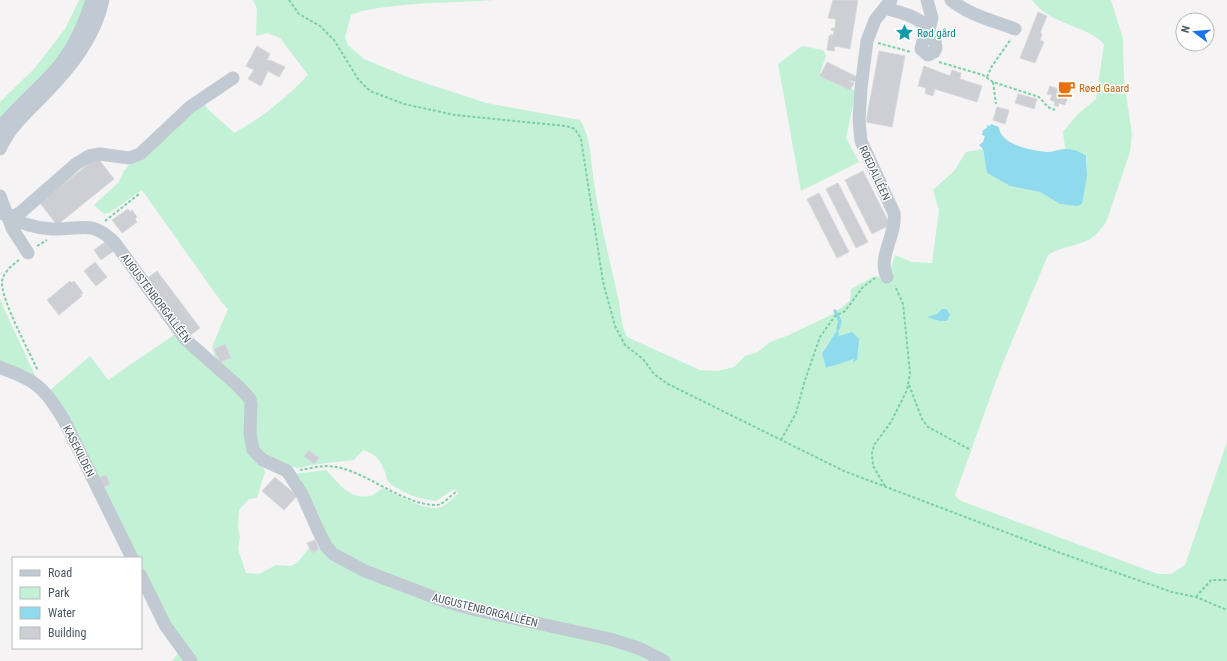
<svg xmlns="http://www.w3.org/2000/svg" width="1227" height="661" font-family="'Roboto Condensed',sans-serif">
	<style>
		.green { fill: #c3f1d5; fill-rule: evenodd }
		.water { fill: #90daee }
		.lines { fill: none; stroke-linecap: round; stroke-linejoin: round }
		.stream { stroke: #90daee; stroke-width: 3.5 }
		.building { fill: #cdcfd5; stroke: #d7d9de }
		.path { stroke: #7ad0a6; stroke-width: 2; stroke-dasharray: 3 2; stroke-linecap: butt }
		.minor { stroke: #c1cad2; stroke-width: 13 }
		.labels { text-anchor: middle; stroke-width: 3; stroke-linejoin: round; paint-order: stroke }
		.culture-label { font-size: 11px; fill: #0d838f; stroke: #fff; text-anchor: start }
		.food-label { font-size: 11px; fill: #c56008; stroke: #fff; text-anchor: start }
		.street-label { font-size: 11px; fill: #4a5661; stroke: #fff }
	</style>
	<rect width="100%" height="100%" fill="#f5f3f3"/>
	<path class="green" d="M79 0H90L75 38 0 124V102L35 68 65 29Z
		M253 0H494C450 3 406 2 362 11L351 15 345 37 348 45 364 59 407 77 486 103 580 120C591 137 591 162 594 182 599 219 609 256 617 293 621 308 620 323 627 337L700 370 718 371 734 367 745 356 758 352 770 342 789 335 833 314 850 301 851 289 875 276 884 278 890 271 895 255 912 262 932 263 939 210 933 190 954 171 966 152 983 149 987 173 1010 186 1040 192 1060 204 1077 206 1085 188 1087 158 1065 148 1063 132 1078 114 1096 99 1104 44C1085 24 1051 26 1032 0H1111L1123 39 1124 81 1132 134 1130 152 1107 220C1103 227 1097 235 1090 239 1078 246 1062 246 1048 255L1000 370 955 495 958 499 964 502 1158 574H1171L1185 565 1227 442V661H668L475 607 337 555 294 474 326 470C339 483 350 502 373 495 377 493 379 490 383 488 397 495 426 512 441 507 448 505 452 497 459 494L454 489 436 501C418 499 402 493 388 482 383 466 381 456 363 450L354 460 326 463 297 468 285 465 256 449 254 411 217 365 212 347 228 309 222 303 142 190 109 213 104 214 94 205 119 182 124 171 132 162 207 98 205 105C212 115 225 123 234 133 261 119 287 97 308 75L280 38 267 33 256 36 257 9ZM839 330 838 334 840 337 851 333 858 348 854 363V359L835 364 828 368 822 353 825 347Z
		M802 46 823 50 826 56 820 73 856 91 846 138 859 162 801 191 778 64Z
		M0 299 5 311 39 384 0 365Z
		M177 333 245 395 261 462 265 472 257 498 249 499 239 510 238 528 240 537 238 549 246 573 259 574 276 565 290 566 297 563 309 548 312 552 323 547 366 575 570 631 659 661H172L183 647 141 572V558H134L49 391 90 356 108 380Z"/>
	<path class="water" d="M991 124 999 127C1000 145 1033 151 1048 152 1055 152 1062 148 1069 149 1076 150 1080 152 1086 156L1087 176 1082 204 1077 206 1060 204 1040 192 1010 186 987 173 983 149 979 145 983 142 985 136 982 135 983 130 987 128V125L990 126Z
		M942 309H946L950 314 947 321H940L927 317 937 314Z
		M838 329 839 336 852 332 859 339 857 360 853 363 854 359 826 368 822 353Z"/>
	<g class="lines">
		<path class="stream" d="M835 311 840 321 838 329"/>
	</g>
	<path class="building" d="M833 0H858L850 49 835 46 834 51 827 50 829 36 832 34 833 36 834 31 831 30 832 28H835L836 19 828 18Z
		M1038 12 1047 16 1040 33 1042 34 1040 40 1044 42 1035 63 1020 58Z
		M257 46 270 54 267 60 270 61V60L285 67 279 77 268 71 261 86 248 79 254 70 246 66Z
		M879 51 905 56 892 127 866 122Z
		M827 62 857 77 855 82 850 80 849 81 854 83 850 90 820 76Z
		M924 66 950 76 952 70 961 73 960 79 982 86 977 102 935 89 933 96 927 94 925 93 926 88 918 86Z
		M1050 86 1069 93 1065 105 1059 103 1058 107 1054 105 1055 102 1050 100 1052 95 1047 94Z
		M1018 94 1037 99 1034 109 1015 103Z
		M997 107 1009 110 1005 124 993 120Z
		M97 157 114 179 57 225 40 203Z
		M863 171 890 225 872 234 845 180Z
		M838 183 868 242 856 248 826 189Z
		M819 193 849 252 837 258 807 199Z
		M128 209 130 212 132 210 137 217 135 219 137 222 122 233 112 220Z
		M108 240 115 250 101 260 94 250Z
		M95 262 107 277 96 286 84 271Z
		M157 271 200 328 188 337 145 280Z
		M70 281 71 283 74 281 83 293 80 295 82 296 59 315 47 300Z
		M225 344 231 358 220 362 214 349Z
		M309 450 319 458 314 464 304 456Z
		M106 475 110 484 102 488 98 478Z
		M275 477 297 496 284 510 262 491Z
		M315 540 319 549 312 553 307 543Z"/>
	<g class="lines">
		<path class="path" d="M289 0 299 14 320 26 334 40 358 79 370 91 404 104 455 115 566 126 575 129 581 139 603 282 615 326 625 345 643 359 654 374 668 384 844 471 1063 554 1172 592 1196 597 1227 610
			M878 43 911 52
			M939 62 983 75 993 82 1039 97 1048 107 1055 110
			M987 77 992 66 1011 39
			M993 82 996 104
			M105 221 139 194
			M37 246 47 240
			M19 260C12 265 4 272 2 281 0 298 30 353 38 371
			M909 385 922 419 928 427 969 449
			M781 440 796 413 805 380 820 337 835 316 845 311 863 287 875 278
			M300 470C308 469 318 466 327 466 363 467 400 505 436 505 442 506 450 496 456 492
			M885 486 873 466 872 453 874 445 891 422 907 390 910 373 903 304 895 286
			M1196 597 1211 580H1227"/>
		<path class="minor" d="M927 0 932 18 929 30
			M951 0C969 15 994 21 1015 29
			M885 8C901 13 928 17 929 37L923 41 921 49 928 55 934 52 936 48 935 41 929 37
			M0 128C17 106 39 89 57 68 74 48 84 25 92 0
			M0 149C10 127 27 112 44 95 70 68 95 38 103 0
			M0 196 12 228 28 253
			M0 212C16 222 33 228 52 229 82 230 92 219 115 243L186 340 238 386 250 399 251 404 250 434 253 450 263 460 287 471 302 494 317 528 326 546 333 554 365 571 441 600 476 610 610 639 641 649 664 661
			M9 218 20 213 76 164 89 156 100 154 129 158 140 154 190 107 233 78
			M887 277C877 257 897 235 894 213L861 141 859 120 861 88 867 41 875 20 891 0
			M0 367C8 371 16 373 23 377 44 386 54 404 65 422L132 558
			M141 576 165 625 191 661"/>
	</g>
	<defs>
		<symbol id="sight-bare" viewBox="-9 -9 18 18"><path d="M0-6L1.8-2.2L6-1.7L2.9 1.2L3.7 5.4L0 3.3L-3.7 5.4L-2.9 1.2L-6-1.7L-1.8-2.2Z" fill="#0f9aa8" stroke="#fff" stroke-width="2.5" paint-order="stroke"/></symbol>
		<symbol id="cafe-bare" viewBox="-9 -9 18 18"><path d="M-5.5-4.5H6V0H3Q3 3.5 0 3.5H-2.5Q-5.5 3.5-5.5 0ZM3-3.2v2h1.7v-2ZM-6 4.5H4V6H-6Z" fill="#e8710a" stroke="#fff" stroke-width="2.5" paint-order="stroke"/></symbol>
	</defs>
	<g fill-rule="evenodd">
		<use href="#sight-bare" x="892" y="20" width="25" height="25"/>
		<use href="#cafe-bare" x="1054" y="76" width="25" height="25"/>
	</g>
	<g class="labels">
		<g class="culture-label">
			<text x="917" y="37">Rød gård</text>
		</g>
		<g class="food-label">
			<text x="1079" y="92">Røed Gaard</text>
		</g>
		<g class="street-label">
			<text transform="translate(875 173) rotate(65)" y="4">RØEDALLÉEN</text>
			<text transform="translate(156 298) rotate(53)" y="4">AUGUSTENBORGALLÉEN</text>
			<text transform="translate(79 451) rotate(63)" y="4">KASEKILDEN</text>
			<text transform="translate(485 610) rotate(14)" y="4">AUGUSTENBORGALLÉEN</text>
		</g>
	</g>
	<rect x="12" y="557" width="130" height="92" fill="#ffffff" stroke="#b7bbc0"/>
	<rect x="20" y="570" width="20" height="6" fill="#c1cad2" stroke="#b7bbc0"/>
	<text x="48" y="577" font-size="12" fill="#4a5661">Road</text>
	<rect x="20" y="587" width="20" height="12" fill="#c3f1d5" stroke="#b7bbc0"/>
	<text x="48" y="597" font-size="12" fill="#4a5661">Park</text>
	<rect x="20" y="607" width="20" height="12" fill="#90daee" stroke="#b7bbc0"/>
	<text x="48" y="617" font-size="12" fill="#4a5661">Water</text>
	<rect x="20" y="627" width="20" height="12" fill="#cdcfd5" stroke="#b7bbc0"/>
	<text x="48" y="637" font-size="12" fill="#4a5661">Building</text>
	<g transform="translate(1195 32) rotate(286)"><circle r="19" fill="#ffffff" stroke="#b7bbc0"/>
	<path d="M0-3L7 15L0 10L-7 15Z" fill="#1a73e8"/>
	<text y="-6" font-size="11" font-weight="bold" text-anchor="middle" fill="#4a5661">N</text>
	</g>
</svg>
